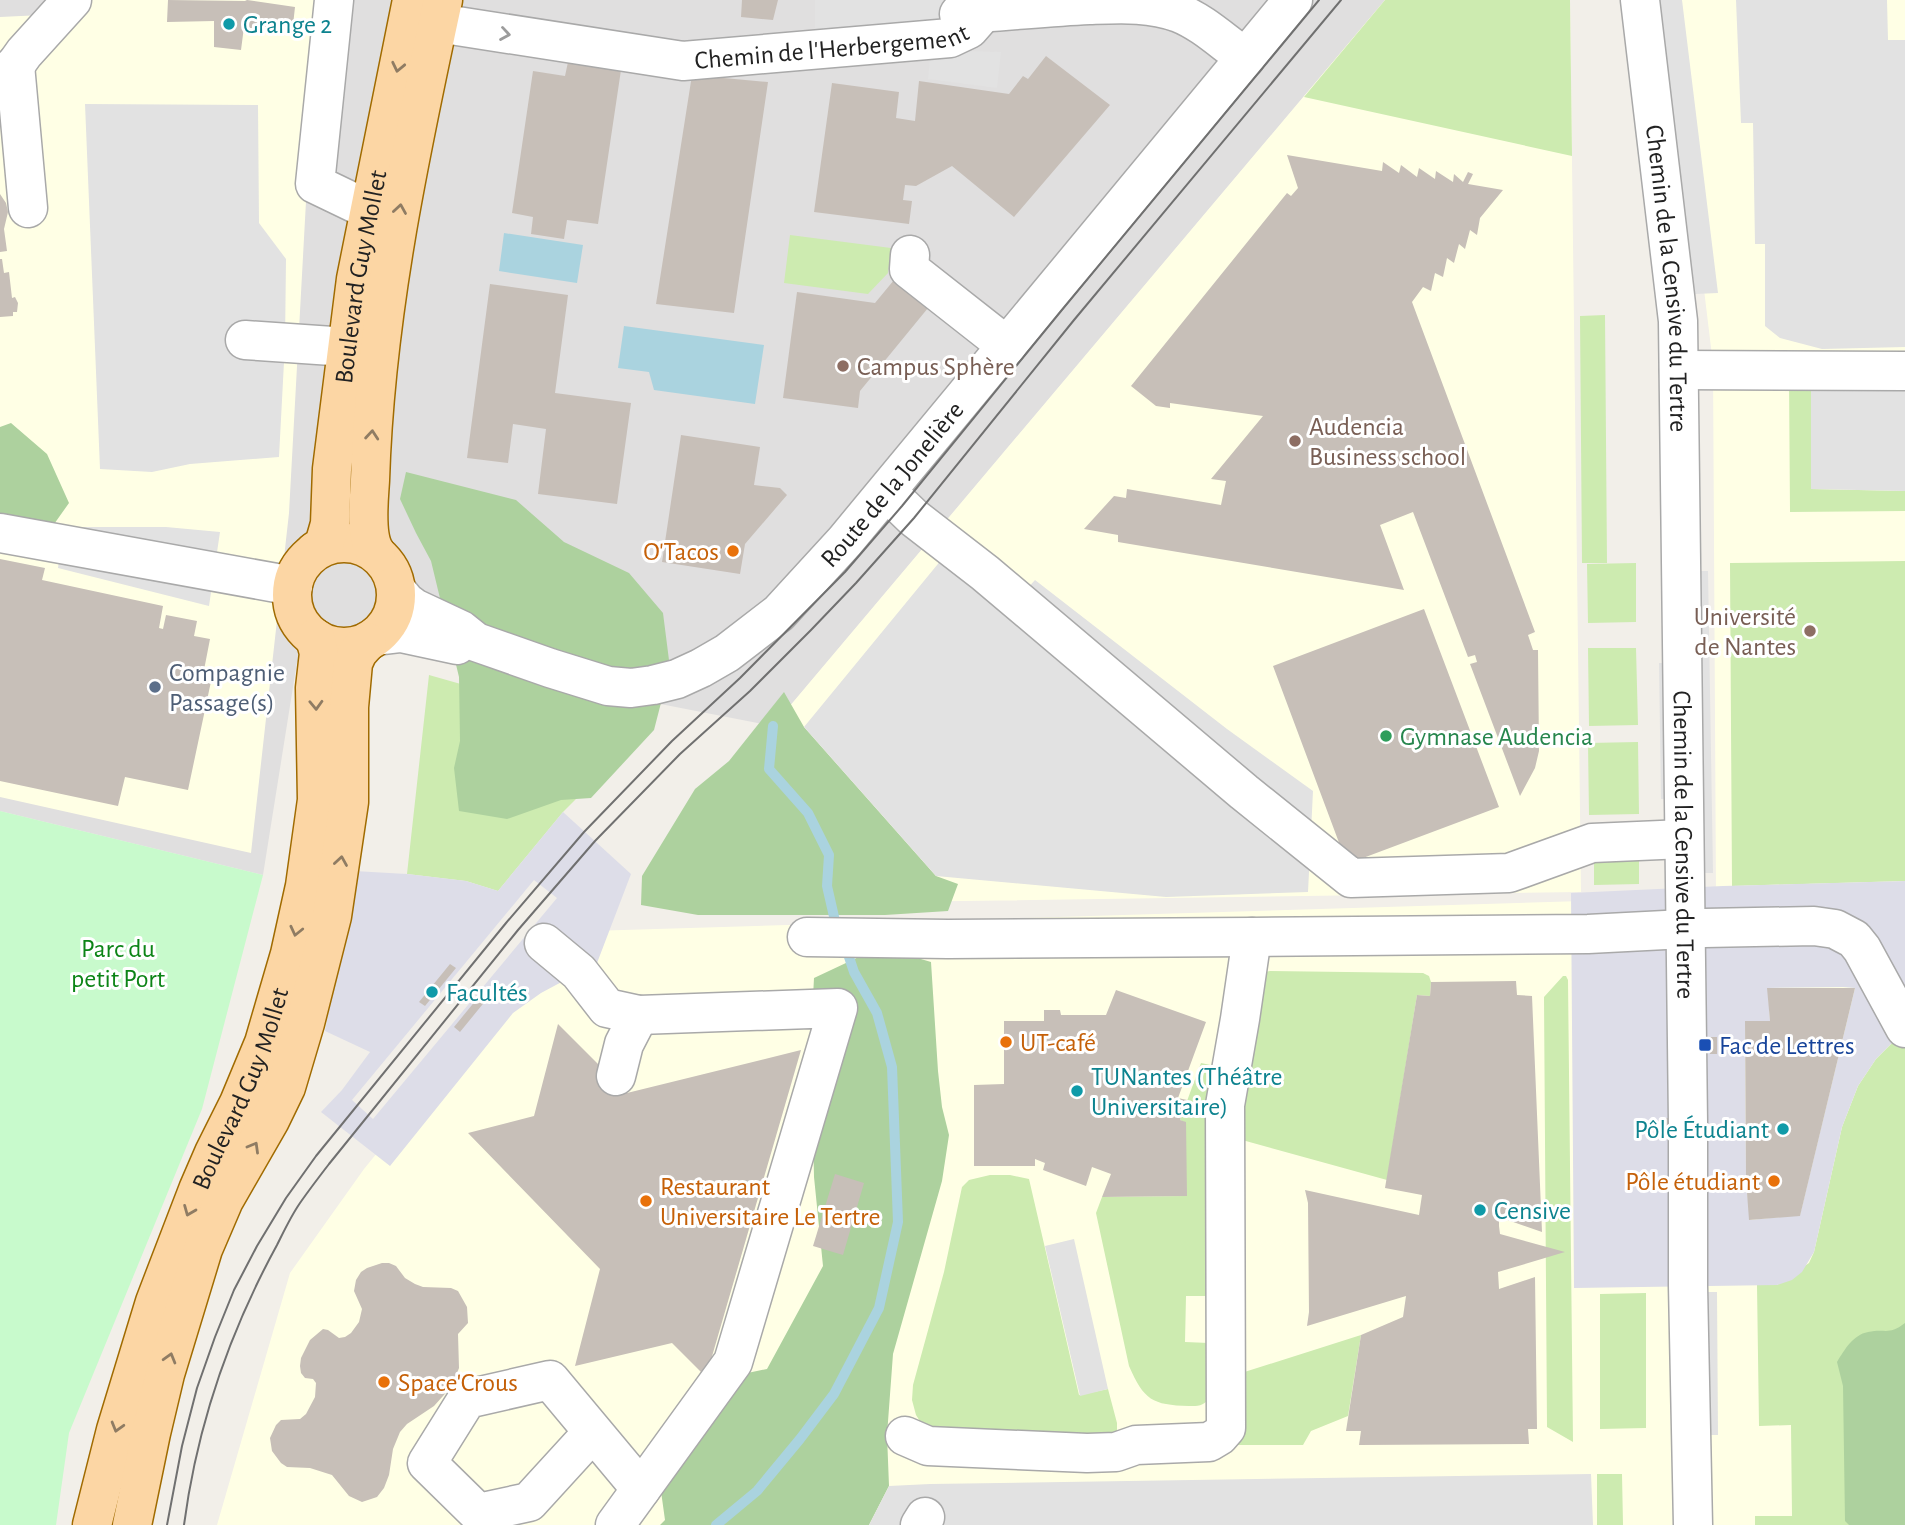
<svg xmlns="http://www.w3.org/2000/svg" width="1905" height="1525" font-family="'Alegreya Sans',sans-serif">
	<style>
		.residential { fill: #e0dfdf }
		.education { fill: #ffffe5 }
		.grass { fill: #cdebb0 }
		.forest { fill: #add19e }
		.park { fill: #c8facc }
		.parking { fill: #e2e2e2 }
		.plaza { fill: #dddde8; fill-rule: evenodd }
		.water { fill: #aad3df }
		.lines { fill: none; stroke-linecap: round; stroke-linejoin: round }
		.stream { stroke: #aad3df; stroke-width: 10 }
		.building { fill: #c7bfb8 }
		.minor-casing { stroke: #a9a9a9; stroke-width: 41 }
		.major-casing { stroke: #a06b00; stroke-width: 41 }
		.minor { stroke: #fff; stroke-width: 38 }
		.major { stroke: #fcd6a4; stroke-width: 38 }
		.tram { stroke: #707070; stroke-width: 2 }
		.oneway { stroke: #9c9c9c }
		.oneway2 { stroke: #8f7c63 }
		.culture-dot { fill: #0f9aa8; stroke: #fff; stroke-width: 2.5 }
		.education-dot { fill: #8d6e63; stroke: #fff; stroke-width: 2.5 }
		.food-dot { fill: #e8710a; stroke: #fff; stroke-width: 2.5 }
		.service-dot { fill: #5c6f8a; stroke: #fff; stroke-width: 2.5 }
		.leisure-dot { fill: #2e9e5b; stroke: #fff; stroke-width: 2.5 }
		.transit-dot { fill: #1a4fb4; stroke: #fff; stroke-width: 2.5 }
		.labels { text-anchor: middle; stroke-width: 6; stroke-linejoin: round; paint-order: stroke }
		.culture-label { font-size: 26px; fill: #0d838f; stroke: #fff; text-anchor: start }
		.street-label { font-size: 26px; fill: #222; stroke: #fff }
		.education-label { font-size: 26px; fill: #785e54; stroke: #fff; text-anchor: start }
		.food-label { font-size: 26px; fill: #c56008; stroke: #fff; text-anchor: start }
		.service-label { font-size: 26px; fill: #4e5e75; stroke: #fff; text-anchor: start }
		.leisure-label { font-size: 26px; fill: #27864d; stroke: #fff; text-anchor: start }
		.park-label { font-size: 26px; fill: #0c8416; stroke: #fff }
		.transit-label { font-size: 26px; fill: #164399; stroke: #fff; text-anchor: start }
	</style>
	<rect width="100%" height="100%" fill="#f2efe9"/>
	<path class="residential" d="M0 0H1385L773 726 399 653 297 662 263 875 0 811Z"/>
	<path class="education" d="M51 0H317L289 513 251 853 0 797V17L42 15Z
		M1385 0H1570L1581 892 889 902 773 726Z
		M1669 0H1905V1525H217L290 1273 364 1169 557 932 1716 897 1713 364Z"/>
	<path class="grass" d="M1385 0H1570L1572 156 1304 97Z
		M790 235 891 248 888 273 868 294 784 283Z
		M1605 315 1607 563H1582L1580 316Z
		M1789 378 1811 384V489L1905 491V511L1790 512Z
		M1905 561V881L1732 886 1730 563Z
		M1636 563V622L1588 623 1587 564Z
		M1588 648H1636L1638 725 1589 726Z
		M429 675 640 735 563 812 498 891 466 881 407 874Z
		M1638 742 1639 814 1589 815 1588 743Z
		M1639 860V884L1594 885V861Z
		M1270 971 1423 973 1429 976 1431 982 1430 996 1417 995 1387 1180 1235 1138 1265 972Z
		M1563 976H1566L1568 980 1573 1442 1547 1427 1544 997Z
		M1905 1030V1525H1755V1516H1792L1791 1425 1759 1426 1757 1285H1777L1809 1263 1814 1252 1842 1127 1858 1086 1876 1059Z
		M1201 1063 1220 1067 1210 1296H1186L1185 1342 1209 1343V1399C1203 1406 1198 1406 1189 1406 1152 1405 1144 1400 1129 1366L1096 1213 1102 1197 1186 1196V1123L1180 1120Z
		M990 1175H1010L1029 1179 1079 1395 1108 1389 1117 1423V1435L958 1438 923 1426 916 1415 912 1400 913 1385 944 1272 962 1187 969 1180Z
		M1646 1293V1428L1600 1429V1294Z
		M1361 1335 1348 1416 1311 1431 1303 1445H1236L1235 1375Z
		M1597 1474H1622L1623 1525H1597Z"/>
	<path class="forest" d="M11 423 47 454 69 503 52 527 0 521V427Z
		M406 472 516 500 564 542 629 573 663 613 670 668 654 730 591 798 561 800 507 819 459 811 454 768 460 741 459 677 431 561 416 533 400 499Z
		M784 692 804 727 936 876 958 884 948 911 885 915H698L641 905 642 876 695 789 729 761Z
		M880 947 931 962 938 1071 942 1107 949 1135 942 1181 893 1354 887 1435 889 1486 869 1525H660L665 1520 654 1441 738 1375 767 1369 823 1266 814 1177 811 1035 814 978Z
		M1905 1323V1525H1849L1845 1521 1843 1386 1837 1362C1845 1349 1853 1335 1868 1332 1886 1328 1888 1336 1905 1323Z"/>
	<path class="park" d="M0 811 263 875 202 1109 69 1433 56 1525H0Z"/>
	<path class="parking" d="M815 0H951L952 26 815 40Z
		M1657 0H1682L1718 293 1695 294Z
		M1736 0H1887L1888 40H1905V347L1822 349 1780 338 1765 326V244H1755L1753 123H1741Z
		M931 50 1001 52 997 88 928 79Z
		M85 104 258 105 259 223 286 259 285 343 279 457 190 464 152 472 100 469Z
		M1905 383V491L1811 489V384Z
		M63 527H166L220 532 209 606 58 568Z
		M951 548 1024 592 1035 580 1227 729 1313 791 1308 892 1166 897 936 876 804 727Z
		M1698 571H1708L1713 873H1702Z
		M1659 663H1671L1673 799H1661Z
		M1074 1239 1108 1389 1080 1396 1045 1246Z
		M1707 1292H1717L1718 1435H1708Z
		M1591 1474 1593 1525H869L889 1486 930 1484Z"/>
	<path class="plaza" d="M563 812 631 874 597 963 541 993 513 1013 390 1166 321 1112 342 1090 370 1052 325 1031 354 871 407 874 466 881 498 891ZM534 880 557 898 373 1119 352 1100Z
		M1905 881V1030L1876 1059 1858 1086 1842 1127 1814 1252 1802 1272 1792 1280 1777 1285 1574 1288 1571 893 1723 886ZM1843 987 1855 988 1800 1215 1750 1220 1746 1179 1745 1021H1770L1768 988Z"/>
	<path class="water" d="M504 233 583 245 577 283 499 271Z
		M624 326 764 345 755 404 654 390 649 372 618 368Z"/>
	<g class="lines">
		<path class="stream" d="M773 726 769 769 808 813 829 855 827 886 835 921
			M716 1525 757 1491 800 1439 834 1394 879 1308 898 1222 892 1067 877 1013 854 972 848 954"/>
	</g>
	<path class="building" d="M168 0 245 1 247 0 295 7 292 34 244 27 241 50 214 47V21L167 22Z
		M742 0H778L773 20 741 17Z
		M1046 56 1110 105 1014 217 952 166 916 186 905 185 903 200 912 201 909 224 814 212 832 83 899 92 896 118 915 121 919 81 1009 94 1023 76 1028 79Z
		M568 62 621 70 598 224 567 220 564 239 531 234 533 217 512 213 533 71 565 76Z
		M692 75 768 82 734 313 656 304Z
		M1287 155 1382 171 1383 162 1399 173 1401 165 1417 177 1419 168 1435 179 1436 171 1453 182 1454 174 1463 182 1468 172 1473 174 1468 184 1503 190 1480 218 1477 235 1470 230 1465 249 1459 244 1454 263 1447 258 1443 277 1435 273 1431 291 1423 287 1412 302 1535 632 1528 635 1533 650H1538L1539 751 1535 768 1520 796 1470 664 1477 662 1475 655 1468 657 1413 512 1380 525 1404 590 1118 542V535L1084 529 1114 496 1126 498 1127 489 1221 505 1226 481 1211 479 1263 416 1170 403V408L1156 406 1131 386 1287 193 1291 196 1298 188Z
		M0 194 6 203 8 212 4 229 7 251 0 252Z
		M0 259H2L4 273 9 272 12 298 15 297 18 303 17 312H13V316L0 317Z
		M894 280 928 308 860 391 858 408 783 398 797 292 875 303Z
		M490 284 568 295 555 393 631 403 617 504 538 494 546 429 513 424 508 463 467 458Z
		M681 435 760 447 754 485 780 488 787 495 745 544 740 574 662 562Z
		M0 559 45 568 42 580 163 606 159 628 163 629 166 615 197 621 194 636 210 639 204 670 213 672 188 790 125 777 118 806 0 781Z
		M1424 609 1499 807 1347 864 1273 666Z
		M450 964 456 968 425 1006 419 1002Z
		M1516 981 1517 995 1532 996 1542 1232 1499 1217V1226L1500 1234 1565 1252 1498 1272 1499 1289 1535 1277 1537 1429H1528L1529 1444 1359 1445 1361 1431H1346L1361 1335 1403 1317 1406 1296 1307 1326 1309 1312 1308 1203 1305 1190 1419 1215 1422 1195 1385 1188 1417 995 1430 996 1431 982Z
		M1767 988H1855L1800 1216 1749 1220 1746 1179 1745 1021H1770Z
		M485 989 491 994 460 1032 454 1027Z
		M1116 990 1206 1022 1178 1098 1187 1100 1180 1120 1186 1122 1187 1196 1102 1197 1111 1174 1092 1167 1086 1186 1043 1170 1045 1163 1035 1159V1166H974V1085L1004 1084V1021H1044V1010H1060L1061 1015H1106Z
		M558 1024 627 1093 801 1050 706 1377 672 1343 575 1366 600 1269 468 1133 534 1116Z
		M1710 1037H1717V1054H1710Z
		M1661 1118H1668L1669 1135H1662Z
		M835 1174 864 1183 843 1255 813 1246Z
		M382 1263H389L396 1266 405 1278 415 1284 423 1287 451 1288 458 1291 467 1307 468 1323 458 1334 459 1368 452 1386 434 1406 407 1424 400 1432 393 1449 389 1475 384 1488 377 1497 362 1502 349 1496 332 1475 310 1468 287 1467 281 1463 272 1451 270 1438 276 1425 281 1420 300 1419 306 1414 315 1397 316 1383 313 1379 305 1378 301 1373 300 1366 301 1358 310 1340 323 1329 328 1330 339 1338 345 1337 351 1333 359 1322 362 1309 354 1291 356 1280 361 1272 367 1268Z"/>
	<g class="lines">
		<defs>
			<g id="minor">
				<path d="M334 0 315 184 369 210"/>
				<path id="s1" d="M1640 0 1678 321 1688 1123V1286L1693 1525"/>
				<path d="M959 14C1002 12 1045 7 1089 5 1119 4 1150 2 1179 13 1204 23 1224 43 1246 58"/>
				<path id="s2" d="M438 23 683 61 950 38 969 29 983 13"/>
				<path d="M15 65 28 208"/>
				<path d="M2 84 24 53 72 0"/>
				<path d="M910 255 909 269 1007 346"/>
				<path d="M245 340 347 347"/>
				<path d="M1679 370 1905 371"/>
				<path d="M887 492 914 518 985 573 1244 792 1351 878 1509 873 1592 843 1684 839"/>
				<path d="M0 533 293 586"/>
				<path id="s3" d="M397 591 406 602 414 608 461 630 476 642 550 668 608 686 631 688 653 685 677 679 701 668 727 653 779 613 845 541 1293 0"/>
				<path d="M376 636 401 633 457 645"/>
				<path d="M807 937 948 939 1252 937 1588 934 1704 928 1814 926 1835 929 1854 939 1862 949 1905 1028"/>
				<path d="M544 943 579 972 607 1008 639 1015 838 1008 733 1362 615 1525"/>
				<path d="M616 1076 624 1044 639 1015"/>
				<path d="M593 1432 529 1502 478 1513 427 1463 467 1399 550 1380 641 1489"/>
				<path d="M905 1436 928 1446 1087 1453 1116 1452 1136 1445 1209 1442 1219 1436 1226 1428 1225 1105 1240 1019 1252 937"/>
				<path d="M920 1525 925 1517"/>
			</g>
			<g id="major">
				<circle cx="344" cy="595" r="52"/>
				<path id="s4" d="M315 551 324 545 330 524 332 469 356 279 412 0"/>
				<path d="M376 553C364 536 369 500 370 480 375 318 409 158 443 0"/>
				<path id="s5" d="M92 1525 116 1430 155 1302 198 1190 214 1153 239 1103 264 1043 290 954 305 886 317 800 315 688 319 653 315 638"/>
				<path d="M132 1525 151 1433 165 1374 203 1249 224 1200 270 1120 286 1087 305 1023 332 916 349 802V707L353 663 358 652 367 642"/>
			</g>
		</defs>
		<use href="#minor" class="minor-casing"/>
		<use href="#major" class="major-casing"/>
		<use href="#minor" class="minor"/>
		<use href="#major" class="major"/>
		<path class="tram" d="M167 1525 182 1446 197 1388 215 1337 234 1290 257 1246 286 1198 316 1156 506 923 584 832 672 741 740 678 845 572 902 506 1061 311 1319 0
			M184 1525C197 1426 229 1333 277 1245 284 1231 291 1216 300 1203 309 1190 319 1177 329 1164L518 930 595 841 680 754 750 691 811 630 856 583 914 518 1074 320 1341 0"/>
	</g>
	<defs><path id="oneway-chevron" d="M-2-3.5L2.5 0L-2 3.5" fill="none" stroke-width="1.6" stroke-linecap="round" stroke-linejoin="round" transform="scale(1.75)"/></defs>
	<use class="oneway" href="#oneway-chevron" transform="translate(505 34) rotate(9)"/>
	<g class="oneway2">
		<use href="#oneway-chevron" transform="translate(398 67) rotate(102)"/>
		<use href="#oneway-chevron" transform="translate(400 209) rotate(-81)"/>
		<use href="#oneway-chevron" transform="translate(372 435) rotate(-85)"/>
		<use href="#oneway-chevron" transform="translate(316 705) rotate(88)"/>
		<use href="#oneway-chevron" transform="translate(341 861) rotate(-81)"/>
		<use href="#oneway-chevron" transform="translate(296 931) rotate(103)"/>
		<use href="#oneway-chevron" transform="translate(254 1147) rotate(-60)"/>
		<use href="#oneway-chevron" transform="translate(189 1211) rotate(112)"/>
		<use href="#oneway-chevron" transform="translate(170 1358) rotate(-74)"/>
		<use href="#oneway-chevron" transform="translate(117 1427) rotate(106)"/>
	</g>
	<g class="culture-dot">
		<circle cx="229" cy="24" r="7"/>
		<circle cx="432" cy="992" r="7"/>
		<circle cx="1077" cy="1091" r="7"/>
		<circle cx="1783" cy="1129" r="7"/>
		<circle cx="1480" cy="1210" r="7"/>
	</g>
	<g class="education-dot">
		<circle cx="843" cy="366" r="7"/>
		<circle cx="1295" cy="441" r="7"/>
		<circle cx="1810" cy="631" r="7"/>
	</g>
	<g class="food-dot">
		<circle cx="733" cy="551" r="7"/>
		<circle cx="1006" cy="1042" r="7"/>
		<circle cx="1774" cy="1181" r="7"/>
		<circle cx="646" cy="1201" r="7"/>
		<circle cx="384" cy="1382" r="7"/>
	</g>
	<circle class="service-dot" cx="155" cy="687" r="7"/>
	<circle class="leisure-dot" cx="1386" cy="736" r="7"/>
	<rect class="transit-dot" x="1698" y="1038" width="14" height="14" rx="3.5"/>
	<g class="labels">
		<g class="culture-label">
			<text x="243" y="33">Grange 2</text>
			<text x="446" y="1001">Facultés</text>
			<text x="1091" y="1085">TUNantes (Théâtre<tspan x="1091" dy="30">Universitaire)</tspan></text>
			<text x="1769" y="1138" text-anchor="end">Pôle Étudiant</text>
			<text x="1494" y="1219">Censive</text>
		</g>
		<g class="street-label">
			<text dy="9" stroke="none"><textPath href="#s2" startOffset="397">Chemin de l'Herbergement</textPath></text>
			<text dy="9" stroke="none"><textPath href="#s4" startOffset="282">Boulevard Guy Mollet</textPath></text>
			<text dy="9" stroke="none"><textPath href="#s1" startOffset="280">Chemin de la Censive du Tertre</textPath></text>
			<text dy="9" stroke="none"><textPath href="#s3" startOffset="598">Route de la Jonelière</textPath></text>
			<text dy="9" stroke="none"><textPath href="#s1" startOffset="847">Chemin de la Censive du Tertre</textPath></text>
			<text dy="9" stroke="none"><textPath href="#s5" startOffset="462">Boulevard Guy Mollet</textPath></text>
		</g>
		<g class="education-label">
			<text x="857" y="375">Campus Sphère</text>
			<text x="1309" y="435">Audencia<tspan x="1309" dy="30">Business school</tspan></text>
			<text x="1796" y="625" text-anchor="end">Université<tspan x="1796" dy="30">de Nantes</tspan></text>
		</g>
		<g class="food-label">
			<text x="719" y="560" text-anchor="end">O'Tacos</text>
			<text x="1020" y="1051">UT-café</text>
			<text x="1760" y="1190" text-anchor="end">Pôle étudiant</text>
			<text x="660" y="1195">Restaurant<tspan x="660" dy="30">Universitaire Le Tertre</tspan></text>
			<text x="398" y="1391">Space'Crous</text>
		</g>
		<g class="service-label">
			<text x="169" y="681">Compagnie<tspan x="169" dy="30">Passage(s)</tspan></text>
		</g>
		<g class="leisure-label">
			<text x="1400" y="745">Gymnase Audencia</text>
		</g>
		<g class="park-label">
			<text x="118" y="957">Parc du<tspan x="118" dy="30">petit Port</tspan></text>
		</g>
		<g class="transit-label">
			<text x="1719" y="1054">Fac de Lettres</text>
		</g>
	</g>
</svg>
